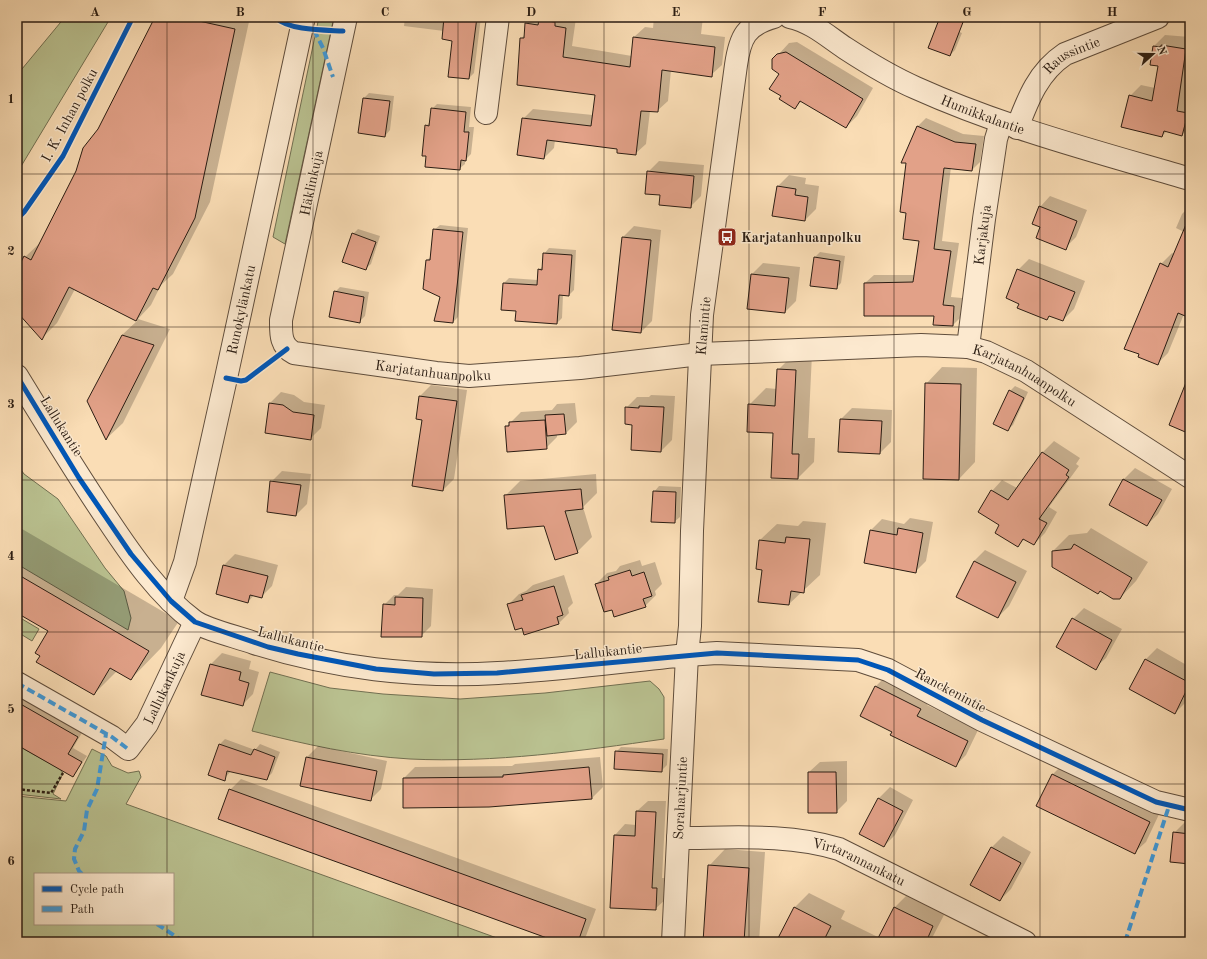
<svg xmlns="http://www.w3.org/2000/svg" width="1207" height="959" font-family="'Old Standard TT',serif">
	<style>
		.green { fill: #bac291; stroke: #727052; fill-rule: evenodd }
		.shadow { fill: #0003 }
		.building { fill: #e2a188; stroke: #2b1d13 }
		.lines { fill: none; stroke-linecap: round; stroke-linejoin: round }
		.minor-casing { stroke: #5f4d3c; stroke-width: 24 }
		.tertiary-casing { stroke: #5f4d3c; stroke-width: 24 }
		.path { stroke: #2b1d13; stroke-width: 2.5; stroke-dasharray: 3 2; stroke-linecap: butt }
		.minor { stroke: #fce9cf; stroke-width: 22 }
		.tertiary { stroke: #fce9cf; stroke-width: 22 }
		.quiet { stroke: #3d9bde; stroke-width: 4; stroke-dasharray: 8 4; stroke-linecap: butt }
		.cycleway-casing { stroke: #fce9cf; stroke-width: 8 }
		.cycleway { stroke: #0057b8; stroke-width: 5 }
		.grid { fill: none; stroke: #2b1d13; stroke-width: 1; stroke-opacity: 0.55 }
		.labels { text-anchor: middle; stroke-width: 3; stroke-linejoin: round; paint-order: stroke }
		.street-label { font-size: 14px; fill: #2b1d13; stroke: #fce9cf }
		.poi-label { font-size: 14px; font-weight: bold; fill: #2b1d13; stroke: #fce9cf; text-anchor: start }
		.neatline { fill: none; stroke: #2b1d13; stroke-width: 1.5 }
		.grid-label { font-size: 13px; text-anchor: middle; font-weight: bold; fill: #2b1d13 }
	</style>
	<rect width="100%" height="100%" fill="#faddb5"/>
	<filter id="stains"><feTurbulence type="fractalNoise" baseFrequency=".005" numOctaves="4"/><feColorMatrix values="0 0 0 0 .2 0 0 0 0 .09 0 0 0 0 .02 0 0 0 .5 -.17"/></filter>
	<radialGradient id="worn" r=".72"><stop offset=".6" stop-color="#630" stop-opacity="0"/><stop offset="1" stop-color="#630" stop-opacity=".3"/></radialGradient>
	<path class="green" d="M65 17H111L17 173V75Z
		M319 17H334L285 244 273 237Z
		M17 464 24 474 58 499 105 568 124 591 131 618 128 630 17 564Z
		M17 616 39 629 32 641 19 633 17 636Z
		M270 672 330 688 383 694 460 699 545 693 650 681 659 689 664 697V739C580 751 495 763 410 759 357 756 304 744 252 731Z
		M17 745 60 769 63 773 53 794 61 799 17 794Z
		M92 749 106 756 112 766 128 773 139 771 141 777 126 804 508 942H17V796L66 801ZM35 874H173V924H35Z"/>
	<path class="shadow" d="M156 17H250L210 202 173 274 161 285 151 305 138 319 170 329 123 423 107 438 122 335 137 321 75 289 57 323 42 338 17 310V272L25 257 41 242Z
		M405 17H481L474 73 469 78 453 40 444 31 404 26Z
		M533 17 576 18 572 46 632 56 634 37 645 27 653 28 654 17H703L701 34 725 37 722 65 711 75 671 70 668 101 657 111H650L646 144 635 154 618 148 555 140 554 148 544 158 523 119 533 109 593 115 596 94 521 39 525 34 526 24Z
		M941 25 962 33 955 50 950 55Z
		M1165 35 1190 37V127L1182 135 1167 131 1162 136 1130 96 1141 85 1155 88 1159 65 1154 46Z
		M797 42 873 88 857 116 846 127 802 101 795 107 782 96 778 55 789 43Z
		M369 93 394 96 390 130 385 136 364 98Z
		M437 104 471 107 469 127H474L471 154 465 160V164L459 169 427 155 426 126 430 122 432 109Z
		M926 118 963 134 984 136 980 162 972 170 951 167 942 241 959 243 951 297 962 298 961 317 953 325 935 315 865 283 874 275H915L920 240 907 212V162H903L918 126Z
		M659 161 704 165 701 196 690 207 661 194 648 172Z
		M789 175 806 178 805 184 819 186 816 209 805 220 778 186Z
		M1050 196 1087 210 1076 237 1065 248 1041 227 1040 207Z
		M1190 206V316L1184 314 1168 353 1157 364 1161 264 1172 253 1174 254 1184 232 1176 228 1182 214Z
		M440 225 468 228 458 317 453 322 427 260 432 256 434 230Z
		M634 226 661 230 652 321 641 332 623 237Z
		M358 229 380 236 371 264 365 269 353 234Z
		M549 248 576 250 574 290 569 295H563L562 318 557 323 517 310 504 283 509 278 538 280 539 270 543 266 544 254Z
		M820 252 845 256 841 283 836 288 815 257Z
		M1029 259 1085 281 1074 309 1063 320 1050 315 1047 318 1020 303 1018 270Z
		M763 263 800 267 796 301 785 312 752 274Z
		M340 287 369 292 365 316 359 322 335 292Z
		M795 353 812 354 808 438H815L814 462 798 478 775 432 749 405 766 388 777 389 778 370Z
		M942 367 977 368 975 462 959 479 926 384Z
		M431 385 467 390 454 479 443 490 423 419 417 418 420 396Z
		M1015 386 1028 392 1013 425 1007 430 1010 391Z
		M281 392 294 395 304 402 325 405 321 428 311 438 270 403Z
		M651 395 675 396 672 440 661 451 633 424 626 408 637 397H649Z
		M575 403 577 422 566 433 557 434V437L546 448 506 427 521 412 552 410 557 404Z
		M852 408 892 410 891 442 880 453 841 419Z
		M1054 441 1080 458 1076 464 1079 466 1049 507 1057 512 1045 533 1034 544 1025 539 1018 545 1001 525 992 491 1002 480 1017 488 1043 452Z
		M1135 468 1172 489 1158 514 1147 525 1110 504 1124 479Z
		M282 471 311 474 307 504 296 515 271 482Z
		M596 474 597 493 583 507 592 537 577 552 545 525 506 495 520 481Z
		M659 486 681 487 680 517 674 522 654 492Z
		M910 518 933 522 926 561 915 572 871 530 882 519 904 524Z
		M803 521 826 523 820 575 789 604 760 601 763 569 760 540 777 524 798 526Z
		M17 526 179 621 161 648 131 679 117 671 93 695 41 655 49 631 17 612Z
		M1091 528 1148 562 1136 581 1120 598 1101 590 1098 593 1053 551 1069 535 1087 533Z
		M985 550 1027 571 1009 606 998 617 974 561Z
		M235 554 278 565 272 586 261 597 254 595 248 602 217 594 224 565Z
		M640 560 642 566 655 562 662 584 655 591 656 595 645 606 613 609 596 584 607 573 616 571 620 566Z
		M564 575 573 603 568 608 569 613 558 624 508 605 519 594 526 591 533 585Z
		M406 587 433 589 431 626 421 636 384 605 394 595H398Z
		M1084 608 1122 629 1106 658 1095 668 1073 619Z
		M1157 648 1190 667V694L1186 702 1175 713 1130 689 1146 659Z
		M222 653 251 661 249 669 259 672 253 694 242 705 203 694 211 664Z
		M887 675 931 698 927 705 978 730 966 755 955 766 893 732 876 686Z
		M17 693 83 731 73 748 87 756 73 776 17 743Z
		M225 739 255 750 260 744 280 752 272 773 267 778 231 771 224 779 220 744Z
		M318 746 387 761 381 789 370 800 301 786 307 757Z
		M621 747 668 749 667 765 661 771 616 752Z
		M600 757 603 787 592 798 404 778 415 767 512 766 515 764Z
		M847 761V801L836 812 809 772 820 762Z
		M1063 764 1161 810 1146 842 1135 852 1052 775Z
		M241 779 596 909 586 936 581 942H561L230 790Z
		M890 787 913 800 895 835 884 846 860 833 879 798Z
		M648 801H666L662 878H667L666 899 655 909 611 907 615 835 625 824 636 825 637 811Z
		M1185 822H1190V863L1174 833Z
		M1003 836 1031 852 1011 889 1000 900 972 885 992 847Z
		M725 849 765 852 759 942H704L709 866Z
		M809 893 845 911 841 919 880 938 895 907 906 896 944 915 930 942H778L795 907Z"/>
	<path class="building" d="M155 17H181L235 29 195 218 158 290 153 288 136 321 69 287 42 340 17 312V270L24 256 31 260 76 171 83 148 98 129Z
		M444 17H477L469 79 448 77 452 41 442 39Z
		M940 17H965L950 56 928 48Z
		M539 20 555 22V26L566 28 563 57 630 67 633 37 715 47 712 77 662 70 658 112 641 111 636 155 617 153V149L547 140 544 159 517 155 522 118 591 126 595 95 517 85 520 38H524L525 23 538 25Z
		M1161 45 1186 49 1177 111 1188 113 1182 136 1164 131 1162 137 1121 127 1129 95 1152 101 1158 66 1150 65 1153 46 1161 47Z
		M786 52 863 99 846 128 800 101 795 109 779 99 781 96 769 89 779 74 772 69V59L777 54Z
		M363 98 390 101 385 137 358 133Z
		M431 108 466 112 464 132H469L466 161 461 160 460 170 425 167 426 156H422L425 125 429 126Z
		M917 126 955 142 976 144 972 171 944 168 934 249 951 251 943 305 954 306 953 326 933 325 934 316H864V283L913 282 919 241 903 239 906 213 900 212 906 163H901Z
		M647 171 694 176 691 208 659 205 660 195 645 194Z
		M777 186 796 189 795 195 808 197 805 221 772 216Z
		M1039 206 1077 221 1066 250 1036 238 1040 227 1032 224Z
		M1190 215V318L1178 313 1158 365 1138 357 1139 354 1124 349 1160 263 1168 267Z
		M433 229 463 232 453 323 434 321 440 297 423 289 426 260H430Z
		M352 233 376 242 366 270 342 262Z
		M622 237 651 240 641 333 612 330Z
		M543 253 572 255 569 296 559 295 557 324 515 321 516 311 501 310 503 283 537 285 538 269 542 270Z
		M814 257 840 261 837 289 810 286Z
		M1017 269 1075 292 1063 321 1049 316 1047 320 1017 308 1019 304 1006 298Z
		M751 274 789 278 785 313 747 309Z
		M334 291 364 297 360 323 329 317Z
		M122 335 154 345 106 440 87 401Z
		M777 369 796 370 792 454H799L798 479 771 478 773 433 747 432 748 404 775 406Z
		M1189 375H1190V434L1169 425Z
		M925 383 961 384 959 480 923 479Z
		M1009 390 1024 398 1008 431 993 424Z
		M419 396 457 401 443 491 412 486 422 420 416 419Z
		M269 403 283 405 293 412 314 415 311 440 265 433Z
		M639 406 664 407 661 452 631 450 632 425 625 424V407L639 408Z
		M564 414 566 434 547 436 545 415Z
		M840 419 882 421 880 454 838 452Z
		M545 420 547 449 507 452 505 426H509V422Z
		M1042 452 1069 470 1066 475 1069 477 1039 519 1047 523 1034 545 1023 539 1018 547 995 533 999 525 978 512 991 490 1008 500Z
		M1123 479 1162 500 1147 526 1109 505Z
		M270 481 301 485 296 516 267 512Z
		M581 489 583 509 565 511 578 553 555 560 544 526 507 529 504 495Z
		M653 491 676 492 675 523 651 522Z
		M898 528 923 533 916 573 864 563 870 530 897 535Z
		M786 537 810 539 804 593 791 591 789 605 758 602 762 570 756 569 759 540 785 543Z
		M1074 544 1132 578 1120 599H1113L1100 591 1098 594 1052 567V551L1071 549Z
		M974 561 1016 582 998 618 956 597Z
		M223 565 268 576 262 598 250 595 248 603 216 594Z
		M630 570 632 576 644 572 652 596 643 599 646 607 614 617 612 610 604 612 595 584 609 580 608 577Z
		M17 574 149 651 131 680 110 668 94 695 36 662 40 656 35 653 48 631 17 613Z
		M554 586 563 615 557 617 559 624 524 635 522 628 515 630 507 604 523 600 521 595Z
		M395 597 423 598 422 637H381L383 604 395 605Z
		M1072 618 1112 640 1096 670 1056 647Z
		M1145 659 1190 683 1175 714 1129 689Z
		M210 664 241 672 239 680 249 683 243 706 201 695Z
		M875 686 921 709 917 716 968 741 956 767 890 735 892 732 860 716Z
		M17 702 78 737 68 754 82 762 73 777 17 745Z
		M219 744 251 755 254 749 275 757 267 780 227 771 225 781 208 775Z
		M615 751 663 754 662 772 614 769Z
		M306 757 377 771 371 801 300 786Z
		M589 767 592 799 489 807 403 808V778L503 777V775Z
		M808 772H836L837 813H808Z
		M1052 774 1150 822 1135 854 1036 806Z
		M229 789 586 919 578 942H558L218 819Z
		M878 798 903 811 884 847 859 834Z
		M636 811 656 812 652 888H657L656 910 610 908 614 835 635 836Z
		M1173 832 1190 834V864L1170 862Z
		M991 847 1021 863 1000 901 970 885Z
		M708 865 749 868 744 942H703Z
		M794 907 831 926 823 942H776Z
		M894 907 933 926 926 942H876Z"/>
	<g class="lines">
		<defs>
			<g id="minor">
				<path id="s1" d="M346 17 281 320C281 333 280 346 294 353L436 373 469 376 580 368 700 354 921 345 968 347 986 352 1026 371 1190 477"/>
				<path d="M774 17C746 25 740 37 736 65L702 315 692 531 690 626 687 655 717 653 858 660 888 670 982 720 1156 802 1190 810"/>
				<path id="s2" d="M790 17C812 22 827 36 845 48 868 63 891 77 916 88 1005 128 1098 152 1190 179"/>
				<path d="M486 113 498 17"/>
				<path id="s3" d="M1017 128C1028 99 1038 72 1065 54L1158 17"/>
				<path id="s4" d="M968 347 984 219 996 139 1001 123"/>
				<path id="s5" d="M171 601 185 562 226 378 304 17"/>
				<path id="s6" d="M17 683 112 737 128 749 147 724 195 622"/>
				<path id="s7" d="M678 838C731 838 788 833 839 849L1025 942"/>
			</g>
			<path id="tertiary" d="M17 376C47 425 76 473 108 520 132 556 159 595 194 621 206 630 238 637 254 643 332 668 417 678 498 673 561 670 624 661 687 655L673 942"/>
		</defs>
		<use href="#minor" class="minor-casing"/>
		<use href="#tertiary" class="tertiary-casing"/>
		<path class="path" d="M17 789 51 793 63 773"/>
		<use href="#minor" class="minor"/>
		<use href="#tertiary" class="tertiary"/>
		<path class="quiet" d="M314 30 323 48 333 77
			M17 683 112 737 128 749
			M82 874 79 871 74 859 75 849 84 831 87 810 97 789 106 734
			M157 924 184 942
			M1125 942 1169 806"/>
		<defs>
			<path id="cycleway" d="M275 17C289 31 325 30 343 31
				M17 219 24 212 63 156 133 17
				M17 376 79 478 131 554 171 601 195 622 268 647 298 654 376 669 434 674 497 673 717 653 858 660 888 670 982 720 1156 802 1190 810
				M226 378 241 381 246 380 287 349"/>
		</defs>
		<use href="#cycleway" class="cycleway-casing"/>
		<use href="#cycleway" class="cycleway"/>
	</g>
	<path class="grid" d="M167 17V874M313 17V942M458 17V942M604 17V942M749 17V942M894 17V942M1040 17V942M17 174H1190M17 327H1190M17 480H1190M17 632H1190M17 784H1190M167 924V942"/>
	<defs>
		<symbol id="bus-square" viewBox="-11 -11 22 22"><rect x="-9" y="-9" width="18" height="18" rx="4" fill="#8f2418" stroke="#fce9cf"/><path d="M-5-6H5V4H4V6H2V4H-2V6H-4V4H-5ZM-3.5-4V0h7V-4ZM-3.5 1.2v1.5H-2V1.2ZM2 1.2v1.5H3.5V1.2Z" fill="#fff"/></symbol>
	</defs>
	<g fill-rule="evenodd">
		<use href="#bus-square" x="716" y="226" width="22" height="22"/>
	</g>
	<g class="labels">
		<g class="street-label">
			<text dy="5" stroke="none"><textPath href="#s3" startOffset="95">Raussintie</textPath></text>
			<text dy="5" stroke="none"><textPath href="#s2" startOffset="217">Humikkalantie</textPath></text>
			<text transform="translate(69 115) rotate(-62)" y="5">I. K. Inhan polku</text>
			<text transform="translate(311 183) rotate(-78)" y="5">Häklinkuja</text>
			<text dy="5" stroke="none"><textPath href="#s4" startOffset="113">Karjakuja</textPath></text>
			<text dy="5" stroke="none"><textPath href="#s5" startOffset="300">Runokylänkatu</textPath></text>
			<text transform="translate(703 326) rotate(-85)" y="5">Klamintie</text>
			<text dy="5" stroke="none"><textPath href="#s1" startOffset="488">Karjatanhuanpolku</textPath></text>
			<text dy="5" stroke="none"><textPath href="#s1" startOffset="1088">Karjatanhuanpolku</textPath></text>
			<text transform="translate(62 426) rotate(58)" y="5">Lallukantie</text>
			<text transform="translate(291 639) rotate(14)" y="5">Lallukantie</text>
			<text transform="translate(608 651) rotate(-6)" y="5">Lallukantie</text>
			<text dy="5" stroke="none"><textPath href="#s6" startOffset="201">Lallukankuja</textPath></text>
			<text transform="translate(951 690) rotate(28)" y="5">Ranckenintie</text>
			<text transform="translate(680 798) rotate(-87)" y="5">Soraharjuntie</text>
			<text dy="5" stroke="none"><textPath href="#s7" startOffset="185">Virtarannankatu</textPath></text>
		</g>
		<g class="poi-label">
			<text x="741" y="242">Karjatanhuanpolku</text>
		</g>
	</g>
	<rect width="1207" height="959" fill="none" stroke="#faddb5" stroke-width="44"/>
	<rect x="34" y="873" width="140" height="52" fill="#fce9cf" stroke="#a89784"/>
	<rect x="42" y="886" width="20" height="6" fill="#0057b8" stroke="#a89784"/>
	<text x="70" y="893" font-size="12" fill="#2b1d13">Cycle path</text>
	<rect x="42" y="906" width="20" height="6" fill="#3d9bde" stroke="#a89784"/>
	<text x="70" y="913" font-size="12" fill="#2b1d13">Path</text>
	<g transform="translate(1153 54) rotate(69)" stroke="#fce9cf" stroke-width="3" paint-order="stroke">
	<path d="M0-3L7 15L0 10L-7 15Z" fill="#2b1d13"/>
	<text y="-6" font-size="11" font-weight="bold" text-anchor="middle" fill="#2b1d13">N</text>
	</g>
	<rect x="22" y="22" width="1163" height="915" class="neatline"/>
	<g class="grid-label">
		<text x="95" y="16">A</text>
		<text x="240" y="16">B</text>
		<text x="385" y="16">C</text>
		<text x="531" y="16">D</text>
		<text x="676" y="16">E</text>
		<text x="822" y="16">F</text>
		<text x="967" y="16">G</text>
		<text x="1112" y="16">H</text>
		<text x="11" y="103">1</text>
		<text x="11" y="255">2</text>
		<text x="11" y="408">3</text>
		<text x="11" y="560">4</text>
		<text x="11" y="713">5</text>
		<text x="11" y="865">6</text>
	</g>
	<rect width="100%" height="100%" filter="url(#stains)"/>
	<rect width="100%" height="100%" fill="url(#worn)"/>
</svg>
